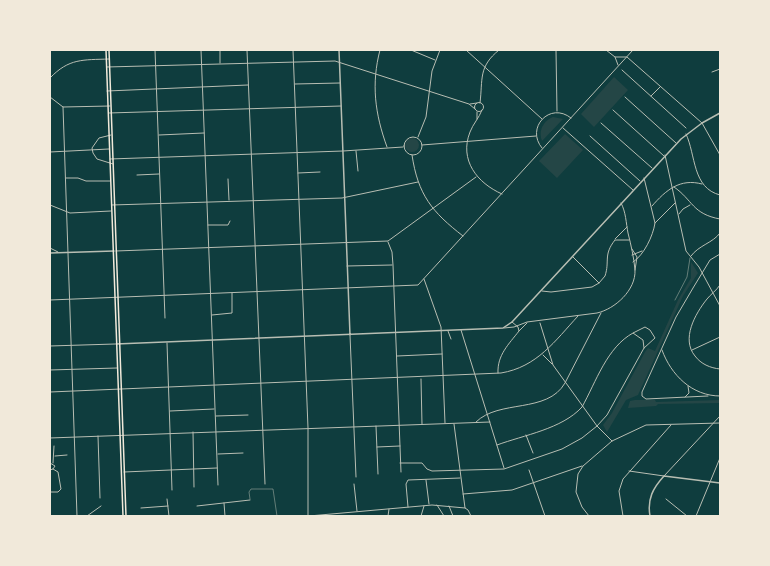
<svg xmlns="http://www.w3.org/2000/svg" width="770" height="566" font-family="Arial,sans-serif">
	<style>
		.green { fill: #244646 }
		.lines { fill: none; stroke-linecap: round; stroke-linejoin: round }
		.service { stroke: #b8beb3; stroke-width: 0.5 }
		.minor { stroke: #b8beb3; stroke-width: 1 }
		.tertiary { stroke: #b8beb3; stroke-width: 1.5 }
		.secondary { stroke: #f1e9da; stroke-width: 1.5 }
	</style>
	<rect width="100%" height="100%" fill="#0f3d3e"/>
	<path class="green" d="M614 77 628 90 594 127 581 114Z
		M553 117 563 119 542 141C538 131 543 121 553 117Z
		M565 134 583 150 557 178 539 161Z
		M405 145a7 7 0 1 1 14 0a7 7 0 1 1-14 0Z
		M691 262 698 273 683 296 638 395 626 400 607 432 603 425 612 413 645 352 648 348 655 351 678 300 691 278Z
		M635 400H655L656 402 720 400V403L658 404 656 406 628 408 630 401Z"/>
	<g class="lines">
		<path class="service" d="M675 300 687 277 690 258
			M250 499 249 492 251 489H273L277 516"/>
		<path class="minor" d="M155 50 165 318
			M201 50 218 485
			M220 50V63
			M247 50 265 484
			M293 50 308 428V516
			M380 50C371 84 375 114 387 147
			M411 50 435 60
			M466 50 542 119
			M556 50 557 111
			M606 50 615 57H627L702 123 720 155
			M615 57 618 65
			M107 67 335 61 469 104 475 109
			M622 70 686 128
			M712 72 720 69
			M50 78C69 58 83 60 109 59
			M295 84 340 83
			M107 91 248 85
			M651 96 660 87
			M50 97 63 107 110 106
			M625 97 676 143
			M474.5 107a4.5 4.5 0 1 1 9 0a4.5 4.5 0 1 1-9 0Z
			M480 103C483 79 478 67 499 50
			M470 104 477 103
			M63 107 77 516
			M482 110C479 118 473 124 470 132 459 160 477 183 502 194
			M613 110 664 156
			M477 112V119
			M109 113 341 106
			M601 123 652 168
			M563 128 633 190
			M686 134C696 155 692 188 720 195
			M111 135 99 138 92 148 93 153 97 159 113 164
			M159 135 204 133
			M590 136 640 181
			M404 146a9 9 0 1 1 18 0a9 9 0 1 1-18 0Z
			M418 137 426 117 432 71 440 50
			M422 145 536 136
			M542 148C525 128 550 101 571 118
			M356 151 358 171
			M50 152 109 149
			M412 155C418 195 432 212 463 236
			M665 155 686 251 699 267 720 306
			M110 159 343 151 403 147
			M298 173 320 172
			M137 175 159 174
			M66 178H78L86 181H110
			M228 179 229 200
			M674 187C693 200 692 214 720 219
			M50 205 70 213 111 211
			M112 205 342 198 418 182
			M652 206C666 190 680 178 702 184
			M679 214 683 209 690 205
			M655 223 675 203
			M208 225H228L230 221
			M615 239 627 227
			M388 242 392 252 393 265 401 472
			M50 248 58 252
			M632 249 637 257 635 270
			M116 251 388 241 476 177
			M632 255 642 251
			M691 256C699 245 713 243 720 233
			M573 257 599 283
			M633 262C644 255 653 236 655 223L644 178
			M347 266 392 265
			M424 279 441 327 445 423
			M720 285C716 291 711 294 707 299 695 314 681 339 695 356 701 364 710 368 720 369
			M542 291 551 292 592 287 599 283 605 276C610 261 603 255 615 240H629
			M50 300 418 285 633 50
			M212 315 232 313V293
			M540 323 553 365 597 426 612 441
			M504 328 514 327 527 322 597 313C615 309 636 290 635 270 634 258 631 245 628 233 626 223 626 212 621 203
			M461 330 504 468
			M448 331 451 339
			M519 331 527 323
			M350 335 356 477
			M167 343 172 490
			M50 346 115 344
			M662 350C671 375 692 396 720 396
			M692 350 720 337
			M543 355 552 364
			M397 356 442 354
			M50 370 117 368
			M498 373C497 355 509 344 519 331L518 327 512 322
			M421 379 422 424
			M50 392 501 373C537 367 555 341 578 316
			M708 396 646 399 642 396V392L676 317 693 288 710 260 720 254
			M685 397 689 393 688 386
			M170 411 214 409
			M216 416 248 415
			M476 422C499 399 547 414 565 383L601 313
			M454 424 465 508 468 510 471 516
			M376 426 378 474
			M193 432 194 487
			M526 435 533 453
			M98 436 100 498
			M50 438 490 422
			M497 445C524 435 562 429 582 407 596 382 607 347 633 333
			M377 447 400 446
			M218 454 243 453
			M55 456 67 455
			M50 463 55 466 53 469 50 470
			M53 463 54 446
			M400 463H422L427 469 432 471 504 469 562 449 582 438 597 426 607 415 644 348 655 338 650 330 645 327 633 333 643 340 644 348
			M529 470 545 516
			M629 471 664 476 720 416
			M124 472 217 468
			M426 480 429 504
			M354 484 357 511
			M50 492H58L61 489 58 472 53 469
			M463 494 512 490 582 466
			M167 499 169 516
			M666 499 687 516
			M224 503 225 516
			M437 505 444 516
			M197 506 250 500
			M449 506 453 516
			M408 507 406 484 408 480 460 478
			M141 508 168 506
			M87 516 101 506
			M309 516 432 505 465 508
			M388 516 389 509
			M421 516 424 506
			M589 516 582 507 576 492 578 474 583 466 612 441 646 425 720 423
			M623 516 619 491 623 479 671 425
			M696 516 720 458"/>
		<path class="tertiary" d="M339 50 350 335
			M50 253 114 251
			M116 344 503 328 512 322 681 139 702 123 720 113
			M650 516C647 499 653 488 664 476L720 483"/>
		<path class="secondary" d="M106 50 123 516
			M109 50 126 516"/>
	</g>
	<rect width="770" height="566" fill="none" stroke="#f1e9da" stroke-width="102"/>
</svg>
